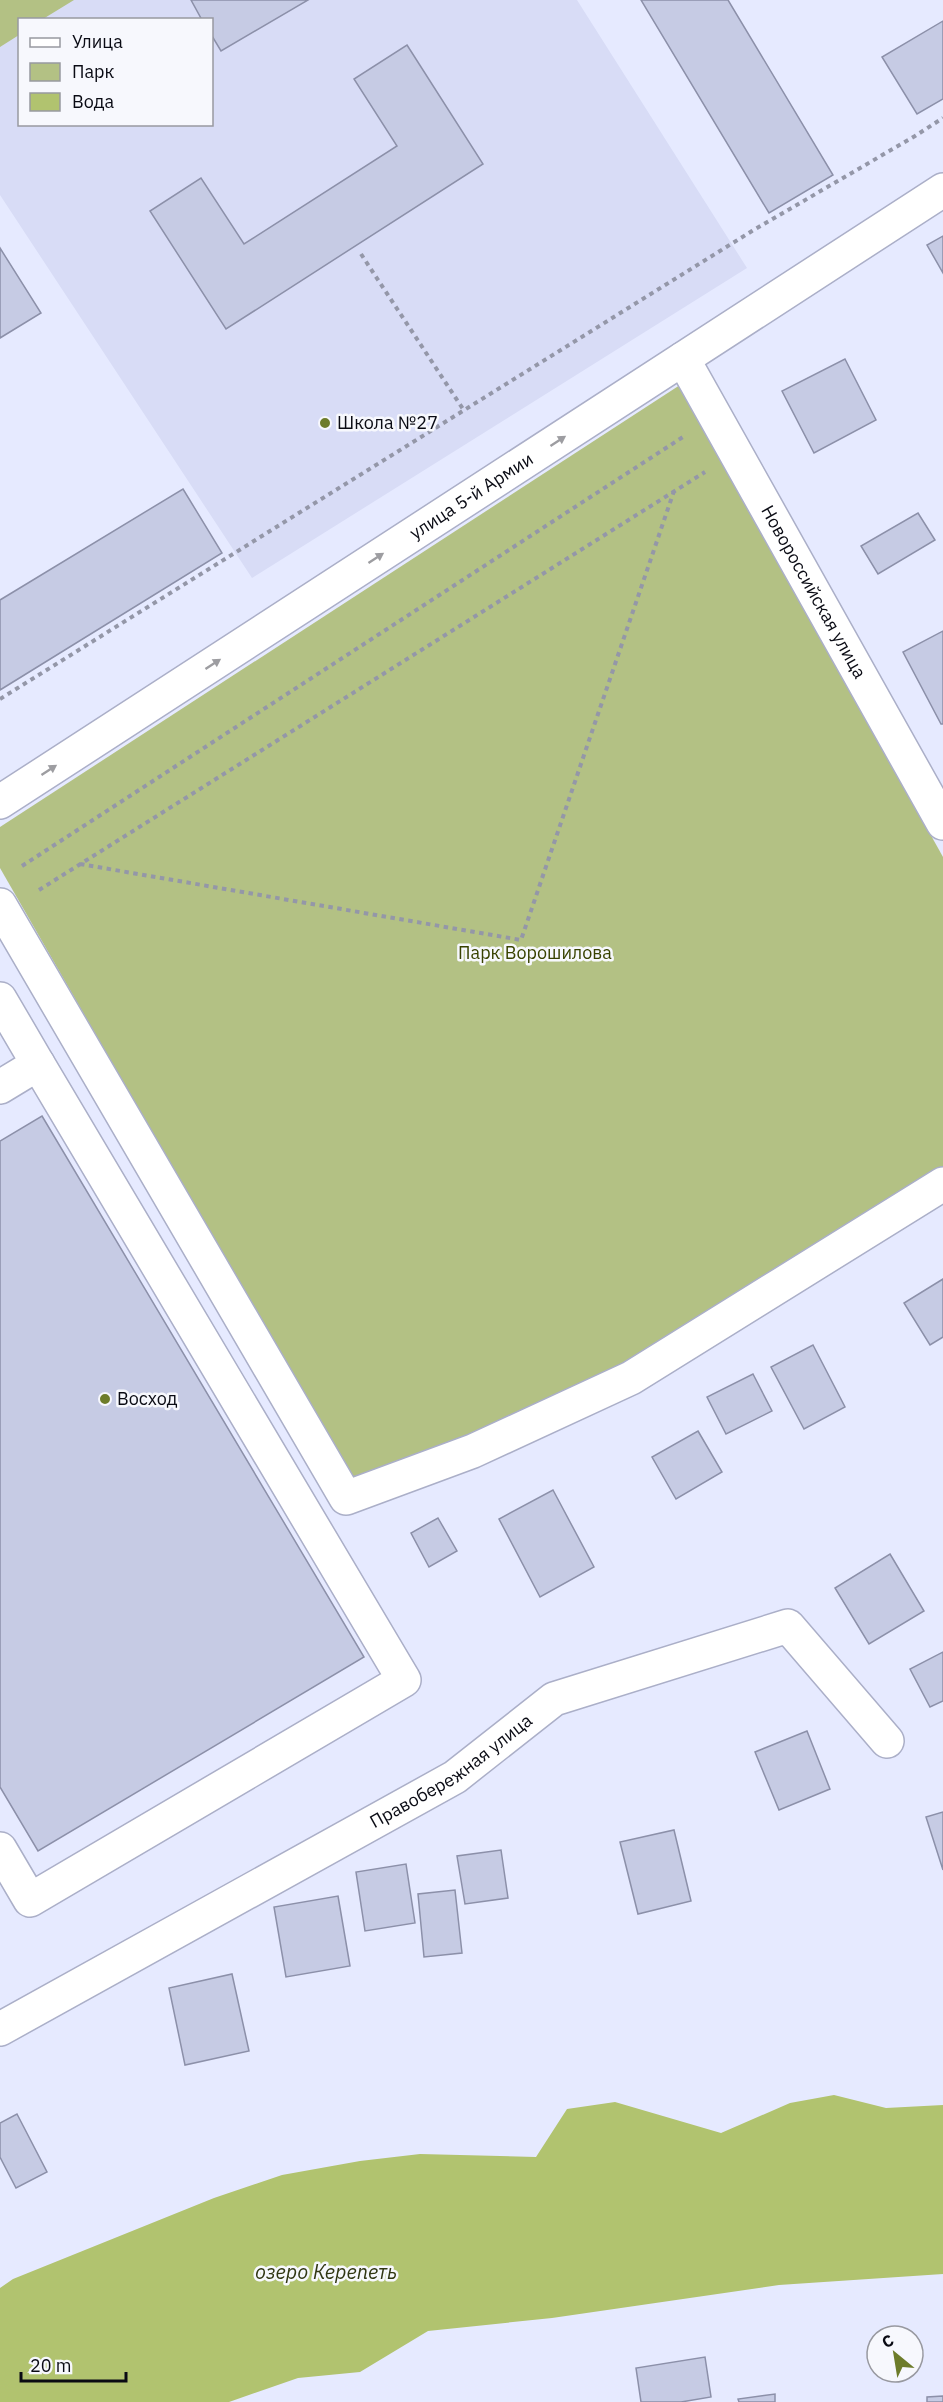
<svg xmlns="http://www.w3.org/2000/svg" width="943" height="2402" viewBox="0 0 943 2402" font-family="'IBM Plex Sans',sans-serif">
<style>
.built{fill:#d8dcf6;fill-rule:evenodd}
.green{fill:#b3c184}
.water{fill:#b1c36f}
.building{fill:#c6cbe4;stroke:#8c90a9;stroke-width:1.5}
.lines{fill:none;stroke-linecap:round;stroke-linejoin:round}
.minor-casing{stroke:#abafc8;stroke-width:36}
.major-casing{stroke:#abafc8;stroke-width:36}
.path{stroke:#9497a8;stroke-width:4;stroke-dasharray:4.5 4.5;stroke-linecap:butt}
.minor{stroke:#fff;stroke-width:33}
.major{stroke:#fff;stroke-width:33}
.oneway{fill:#9d9da1}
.poi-dot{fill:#6d7c2a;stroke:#f7f8fd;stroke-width:2}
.labels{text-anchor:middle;stroke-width:5;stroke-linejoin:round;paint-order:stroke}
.poi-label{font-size:18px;fill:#0a0b14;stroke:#f7f8fd;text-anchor:start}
.street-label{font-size:18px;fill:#0a0b14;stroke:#f7f8fd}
.park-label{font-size:18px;fill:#384200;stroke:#f7f8fd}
.water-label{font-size:20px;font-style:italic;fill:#313713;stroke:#f7f8fd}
</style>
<rect width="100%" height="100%" fill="#e6eaff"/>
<path class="built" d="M0,0H577L747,268L252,578L0,195ZM20,20H212V124H20Z"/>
<g class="green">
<polygon points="0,0 74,0 43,19 20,20 19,35 0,47"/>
<polygon points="680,385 943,857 943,1169 627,1363 462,1437 352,1481 0,868 0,827"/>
</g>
<polygon class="water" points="834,2095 886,2108 943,2105 943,2274 779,2285 552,2318 428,2331 360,2372 298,2378 229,2402 0,2402 0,2288 13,2279 214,2198 282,2175 360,2161 420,2154 536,2157 567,2109 615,2102 721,2133 790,2103"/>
<g class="building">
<polygon points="191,0 308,0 221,51 212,36 212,20 202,20"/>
<polygon points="641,0 728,0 833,175 769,213"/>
<polygon points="943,21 943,99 917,114 882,57"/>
<polygon points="407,45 483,164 226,329 150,211 201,178 244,244 397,146 354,79"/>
<polygon points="943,236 943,273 927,245"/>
<polygon points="0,248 41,313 0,338"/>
<polygon points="845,359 876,420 814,453 782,391"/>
<polygon points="183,489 222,553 0,690 0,600"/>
<polygon points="918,513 935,540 878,574 861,546"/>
<polygon points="943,631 943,724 941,724 903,652"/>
<polygon points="42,1116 364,1657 38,1851 0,1787 0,1141"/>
<polygon points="943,1279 943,1337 930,1345 904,1303"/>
<polygon points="813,1345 845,1407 804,1429 771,1367"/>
<polygon points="753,1374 772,1411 726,1434 707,1397"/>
<polygon points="698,1431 722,1472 676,1499 652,1457"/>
<polygon points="553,1490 594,1567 540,1597 499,1519"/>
<polygon points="438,1518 457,1551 429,1567 411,1533"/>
<polygon points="890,1554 924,1611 869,1644 835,1588"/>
<polygon points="943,1652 943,1701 930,1707 910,1669"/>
<polygon points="807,1731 830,1789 779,1810 755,1752"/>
<polygon points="943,1812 943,1870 926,1817"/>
<polygon points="674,1830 691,1901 638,1914 620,1842"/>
<polygon points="501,1850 508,1898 465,1904 457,1856"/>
<polygon points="406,1864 415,1923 365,1931 356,1872"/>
<polygon points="455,1890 462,1953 424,1957 418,1894"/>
<polygon points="338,1896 350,1966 286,1977 274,1907"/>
<polygon points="232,1974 249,2051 185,2065 169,1988"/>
<polygon points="17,2114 47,2172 16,2188 0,2157 0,2123"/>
<polygon points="705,2357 711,2397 681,2402 641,2402 636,2368"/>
<polygon points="775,2394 775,2402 739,2402 738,2399"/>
<polygon points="943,2396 943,2402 927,2402 927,2397"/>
</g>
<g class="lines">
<defs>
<g id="minor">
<path id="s1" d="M683,359L943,823"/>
<polyline points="0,905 346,1498 473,1451 631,1378 943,1184"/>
<polyline points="0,999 38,1064 0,1087"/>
<polyline points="0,1849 30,1900 404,1680 38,1064"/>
<path id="s2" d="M0,2029L455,1777L554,1699L788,1626L887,1741"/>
</g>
<g id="major">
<path id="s3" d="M0,802L943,190"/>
</g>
</defs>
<use href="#minor" class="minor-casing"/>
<use href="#major" class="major-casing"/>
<g class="path">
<polyline points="361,254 463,409"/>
<polyline points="0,699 752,231 915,136 943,118"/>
<polyline points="80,864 521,940 674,491"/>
<polyline points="22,866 686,435"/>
<polyline points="39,890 705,472"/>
</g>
<use href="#minor" class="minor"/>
<use href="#major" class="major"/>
</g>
<defs><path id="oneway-solid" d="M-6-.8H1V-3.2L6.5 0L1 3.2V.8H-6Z" transform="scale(1.5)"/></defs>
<g class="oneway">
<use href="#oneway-solid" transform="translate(558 441) rotate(-33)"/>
<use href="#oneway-solid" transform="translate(376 558) rotate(-33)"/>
<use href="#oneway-solid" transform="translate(213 664) rotate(-33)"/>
<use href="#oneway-solid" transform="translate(49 770) rotate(-33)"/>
</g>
<g class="poi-dot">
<circle cx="325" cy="423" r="6"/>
<circle cx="105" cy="1399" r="6"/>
</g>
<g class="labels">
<g class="poi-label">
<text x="337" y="429">Школа №27</text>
<text x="117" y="1405">Восход</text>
</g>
<g class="street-label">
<text dy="6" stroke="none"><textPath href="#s3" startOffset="562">улица 5-й Армии</textPath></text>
<text dy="6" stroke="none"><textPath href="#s1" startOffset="267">Новороссийская улица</textPath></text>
<text dy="6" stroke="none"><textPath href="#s2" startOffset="520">Правобережная улица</textPath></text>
</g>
<g class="park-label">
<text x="535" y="959">Парк Ворошилова</text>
</g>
<g class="water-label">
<text x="326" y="2279">озеро Керепеть</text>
</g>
</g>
<rect x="18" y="18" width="195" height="108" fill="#f7f8fd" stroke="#9899a0" stroke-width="1.5"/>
<rect x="30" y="38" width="30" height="9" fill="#ffffff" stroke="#9899a0" stroke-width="1.5"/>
<text x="72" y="48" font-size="18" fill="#0a0b14">Улица</text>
<rect x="30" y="63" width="30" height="18" fill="#b3c184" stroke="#9899a0" stroke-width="1.5"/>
<text x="72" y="78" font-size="18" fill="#0a0b14">Парк</text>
<rect x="30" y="93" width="30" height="18" fill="#b1c36f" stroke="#9899a0" stroke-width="1.5"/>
<text x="72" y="108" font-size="18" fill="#0a0b14">Вода</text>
<g transform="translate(895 2354) rotate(330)"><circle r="28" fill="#f7f8fd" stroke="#9899a0" stroke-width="1.5"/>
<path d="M0-4.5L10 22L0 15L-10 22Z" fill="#6d7c2a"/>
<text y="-9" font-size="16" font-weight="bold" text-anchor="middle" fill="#0a0b14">С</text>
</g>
<path d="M21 2372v9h105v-9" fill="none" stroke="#0a0b14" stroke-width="3"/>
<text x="30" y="2372" font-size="18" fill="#0a0b14" stroke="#f7f8fd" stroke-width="4.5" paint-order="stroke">20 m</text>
</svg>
